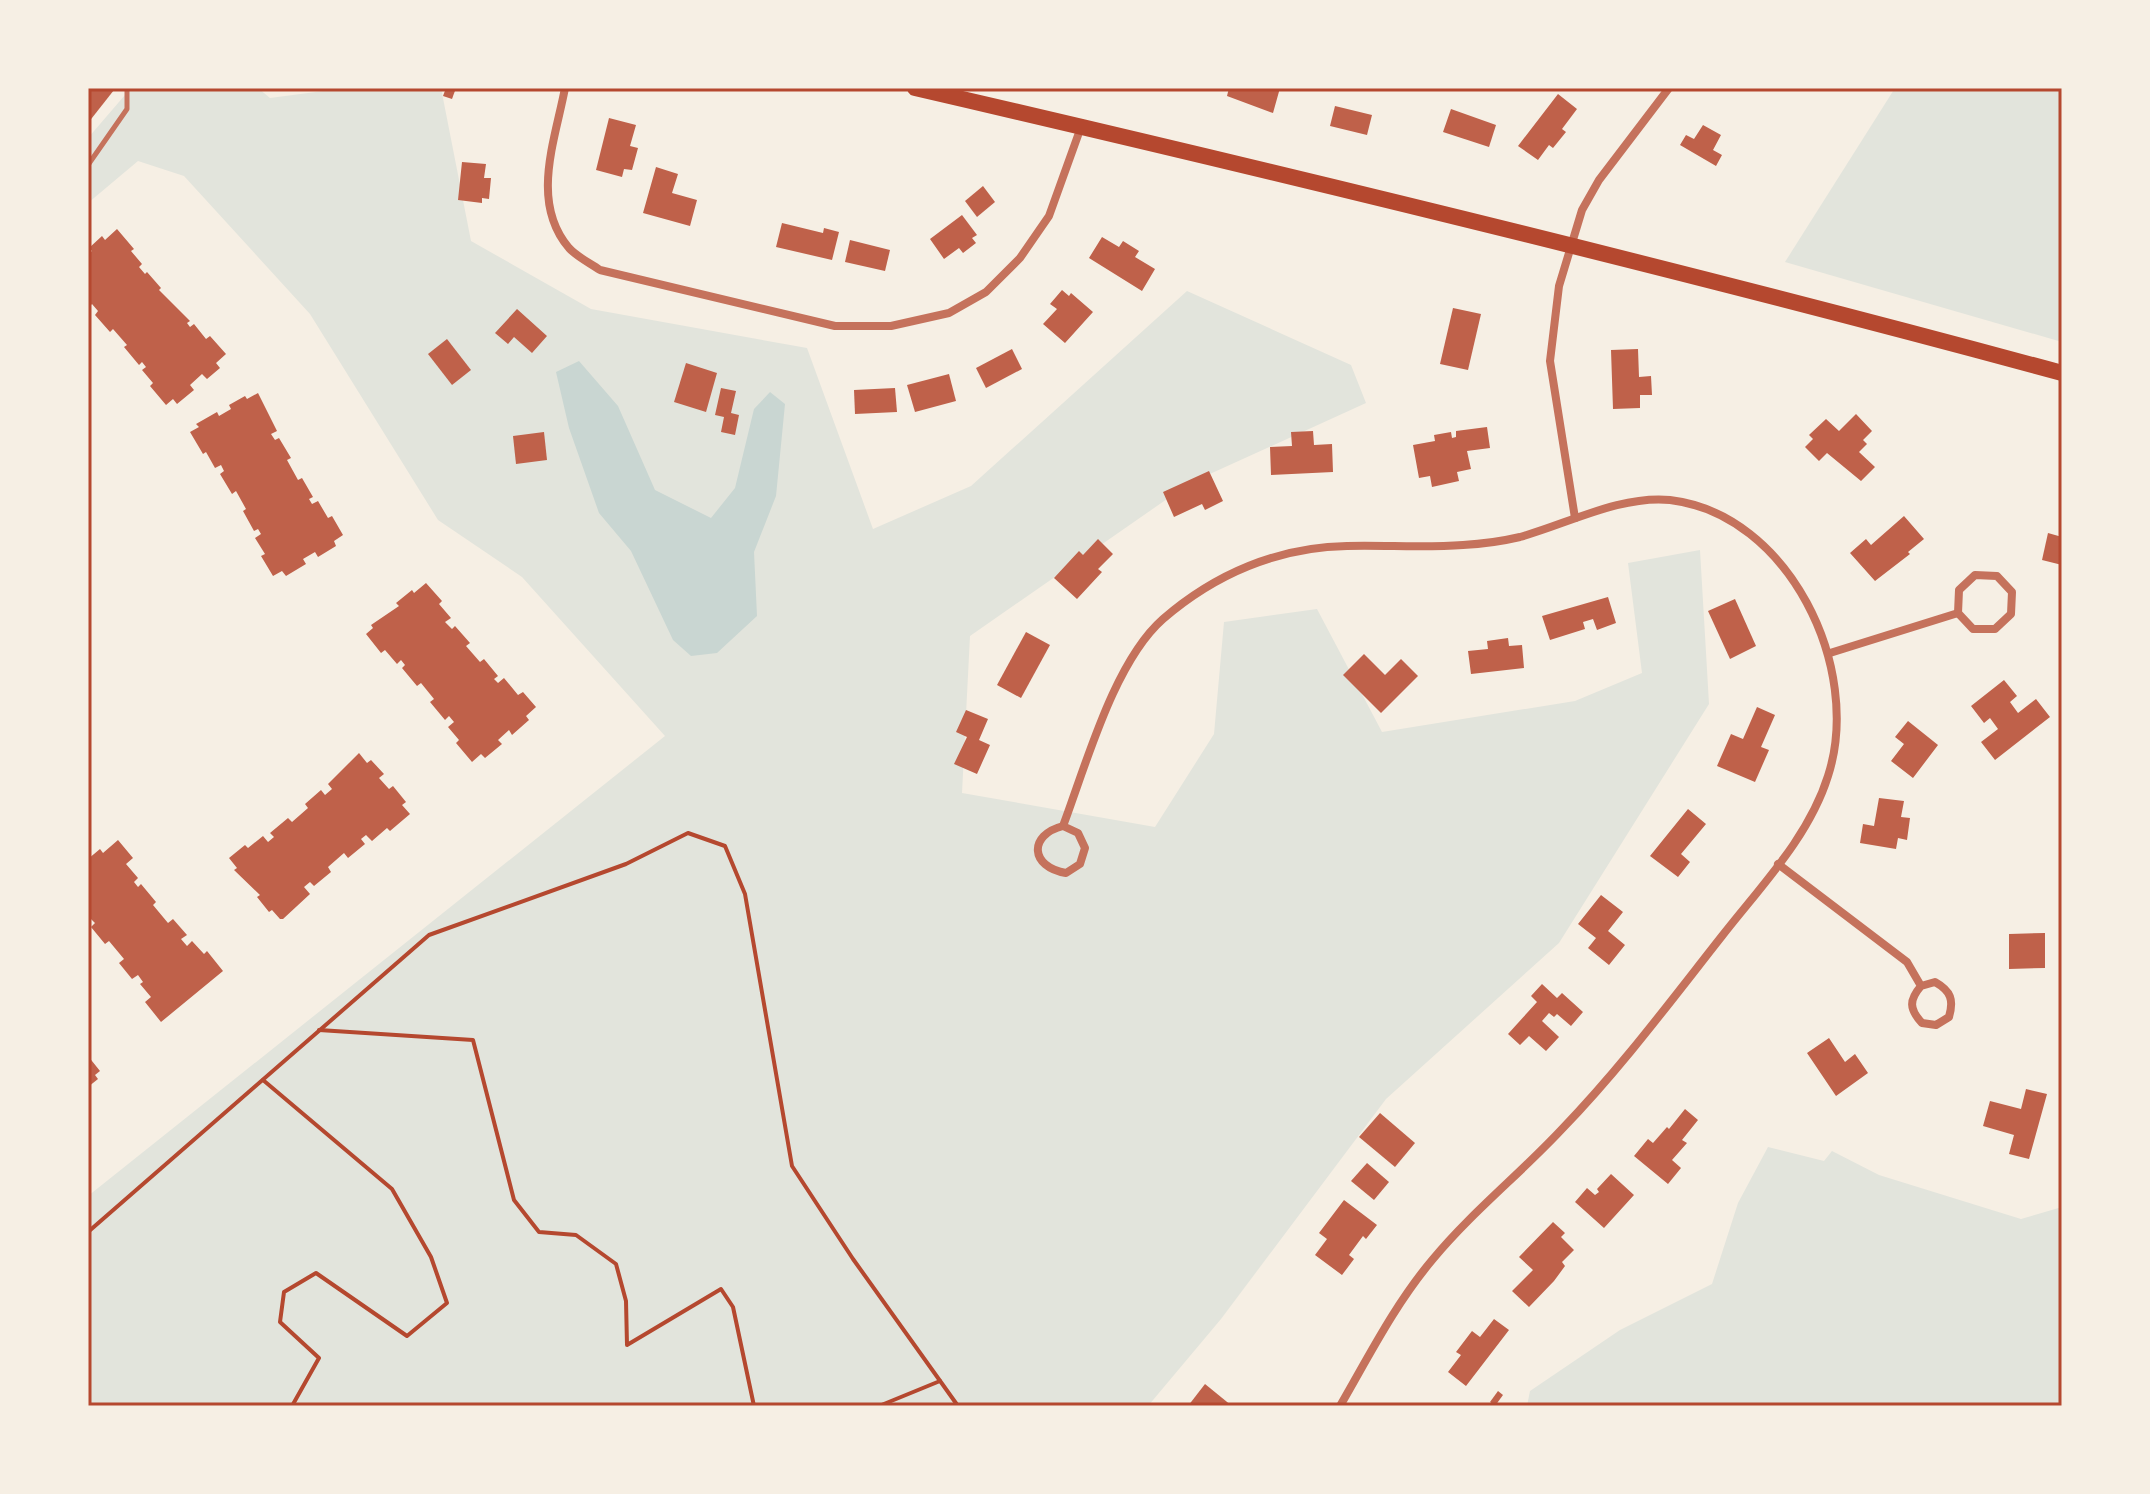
<svg xmlns="http://www.w3.org/2000/svg" width="2150" height="1494" viewBox="0 0 2150 1494" font-family="'Alegreya Sans',sans-serif">
<style>
.green{fill:#e2e4dc}
.water{fill:#c9d6d2}
.building{fill:#bf614a}
.lines{fill:none;stroke-linecap:round;stroke-linejoin:round}
.path{stroke:#b5482f;stroke-width:4}
.service{stroke:#c5725c;stroke-width:5}
.minor{stroke:#c5725c;stroke-width:8}
.trunk{stroke:#b5482f;stroke-width:16}
.neatline{fill:none;stroke:#b5482f;stroke-width:3}
</style>
<rect width="100%" height="100%" fill="#f6efe4"/>
<g class="green">
<polygon points="131,88 258,88 270,98 346,88 441,88 471,241 591,309 807,348 873,529 971,486 1187,291 1351,365 1366,403 1190,483 970,636 962,793 1155,827 1214,734 1224,622 1317,609 1382,732 1575,701 1642,673 1628,563 1700,550 1709,704 1559,943 1386,1099 1221,1319 1148,1406 88,1406 88,1196 665,736 522,577 438,520 310,314 184,176 138,161 88,203 88,138"/>
<polygon points="1895,88 2062,88 2062,342 1785,262"/>
<polygon points="1768,1147 1824,1161 1832,1151 1879,1175 2021,1219 2062,1207 2062,1406 1527,1406 1530,1391 1620,1330 1712,1284 1738,1203"/>
</g>
<polygon class="water" points="579,361 618,406 655,490 711,518 735,488 754,409 770,392 785,404 776,496 754,552 757,616 717,653 691,656 673,640 631,551 599,513 569,428 556,372"/>
<g class="building">
<polygon points="88,88 114,90 88,123"/>
<polygon points="446,88 456,88 452,99 443,96"/>
<polygon points="1229,88 1253,89 1280,88 1273,113 1227,96"/>
<polygon points="1558,94 1577,109 1562,129 1566,132 1553,148 1549,145 1538,160 1518,146"/>
<polygon points="1335,106 1372,115 1367,135 1330,126"/>
<polygon points="1451,109 1496,125 1489,147 1443,132"/>
<polygon points="609,118 636,125 630,146 638,148 632,170 624,169 622,177 596,170"/>
<polygon points="1703,125 1721,135 1713,150 1722,155 1716,166 1680,145 1686,135 1694,139"/>
<polygon points="462,162 486,164 484,178 491,178 489,199 482,198 482,203 458,200"/>
<polygon points="656,167 678,174 672,193 697,200 690,226 643,213"/>
<polygon points="983,186 995,202 977,217 965,201"/>
<polygon points="962,215 977,235 972,238 976,243 963,253 959,248 944,259 930,239"/>
<polygon points="782,223 823,233 824,228 839,232 832,260 776,247"/>
<polygon points="117,229 134,249 131,251 142,264 139,267 145,274 147,272 161,288 159,290 190,321 187,323 190,327 194,324 206,339 210,336 226,354 216,363 220,368 207,379 202,374 190,385 194,390 177,404 173,399 166,405 150,386 153,383 142,370 146,367 142,362 139,365 124,347 127,345 113,329 110,332 95,315 98,311 92,304 88,308 88,254 92,251 89,248 102,236 105,240"/>
<polygon points="1102,237 1119,247 1123,241 1139,251 1135,257 1155,269 1142,291 1089,258"/>
<polygon points="850,240 890,250 885,271 845,262"/>
<polygon points="1062,290 1069,296 1071,293 1093,312 1065,343 1043,324 1057,309 1050,304"/>
<polygon points="1453,308 1481,314 1468,370 1440,364"/>
<polygon points="517,309 547,336 532,353 514,337 508,344 495,333"/>
<polygon points="447,339 471,370 452,385 428,354"/>
<polygon points="1012,349 1022,369 986,388 976,368"/>
<polygon points="1638,349 1639,377 1651,376 1652,395 1640,395 1640,408 1613,409 1611,350"/>
<polygon points="686,363 717,373 706,412 674,402"/>
<polygon points="949,374 956,401 915,412 907,385"/>
<polygon points="721,388 736,391 731,413 739,415 735,435 721,432 724,417 715,415"/>
<polygon points="895,388 897,412 855,414 854,390"/>
<polygon points="258,393 277,431 271,434 275,440 279,438 291,458 287,460 298,480 302,478 313,497 309,499 312,504 318,501 328,518 332,516 343,535 334,541 336,546 318,557 315,552 303,559 306,564 286,576 282,571 273,576 261,556 265,554 255,538 261,534 258,529 254,531 243,511 246,509 236,491 232,494 220,474 224,471 221,465 215,468 206,452 203,454 190,432 199,427 196,424 217,412 219,416 231,409 229,405 245,396 247,399"/>
<polygon points="1856,414 1872,431 1863,440 1867,444 1859,452 1875,467 1861,481 1827,453 1819,461 1805,447 1813,439 1809,435 1826,419 1839,431"/>
<polygon points="1487,427 1490,448 1467,451 1471,469 1457,472 1459,481 1432,487 1430,476 1419,478 1413,445 1435,441 1434,435 1451,432 1452,438 1456,437 1456,431"/>
<polygon points="1313,431 1314,445 1332,444 1333,472 1271,475 1270,447 1292,446 1291,432"/>
<polygon points="544,432 547,460 516,464 513,436"/>
<polygon points="1209,471 1223,501 1205,510 1202,504 1174,517 1163,492"/>
<polygon points="1904,516 1924,539 1908,552 1910,554 1875,581 1850,553 1866,539 1871,545"/>
<polygon points="2048,533 2062,537 2062,565 2042,560"/>
<polygon points="1098,539 1113,554 1098,569 1102,572 1077,599 1054,578 1079,551 1083,555"/>
<polygon points="426,583 442,601 439,604 451,618 445,622 452,629 455,626 470,643 466,646 480,662 484,659 498,676 494,679 498,683 504,678 518,695 523,692 536,707 526,716 529,720 512,735 509,730 498,740 502,744 485,758 481,754 472,762 456,743 459,740 448,727 454,722 449,716 445,720 430,702 434,699 421,683 417,686 402,668 405,665 401,660 397,664 385,650 381,653 366,634 373,628 371,625 399,606 396,603 412,590 414,593"/>
<polygon points="1608,597 1616,623 1597,630 1593,619 1583,622 1585,629 1550,640 1542,616"/>
<polygon points="1735,599 1756,646 1730,659 1708,611"/>
<polygon points="1026,632 1050,645 1021,698 997,685"/>
<polygon points="1508,638 1509,646 1522,645 1524,668 1471,674 1468,651 1488,649 1487,641"/>
<polygon points="1364,654 1385,675 1401,659 1418,676 1381,713 1343,675"/>
<polygon points="2004,680 2017,696 2010,702 2018,713 2036,699 2050,717 1995,760 1981,742 1998,729 1990,718 1984,723 1971,706"/>
<polygon points="1757,707 1775,715 1761,747 1769,750 1755,782 1717,766 1731,734 1743,739"/>
<polygon points="966,710 988,719 979,740 990,745 977,774 954,764 967,737 956,732"/>
<polygon points="1908,721 1938,745 1913,778 1891,761 1904,744 1895,737"/>
<polygon points="359,753 367,763 371,760 384,774 379,778 389,789 393,786 406,802 402,805 410,814 390,831 387,828 372,841 366,835 361,839 365,844 348,858 344,853 328,867 331,872 314,886 310,882 304,887 310,894 283,919 280,919 272,910 269,912 257,897 260,895 234,870 237,868 229,858 245,845 248,848 263,836 268,842 274,837 270,833 288,818 292,822 308,808 305,804 321,790 325,795 332,789 328,784"/>
<polygon points="1879,798 1904,801 1901,817 1910,818 1907,840 1898,838 1896,849 1860,843 1863,824 1874,826"/>
<polygon points="1688,809 1706,824 1681,854 1690,862 1678,877 1650,856"/>
<polygon points="118,840 133,858 126,864 138,878 134,882 138,887 141,884 156,902 153,905 168,923 173,919 187,935 181,939 187,946 192,941 204,954 207,951 223,971 161,1022 145,1002 151,997 140,984 143,982 138,975 132,979 119,963 124,959 109,941 105,944 91,927 95,923 90,918 88,920 88,859 100,849 103,853"/>
<polygon points="1601,895 1623,912 1608,931 1625,945 1609,965 1588,948 1596,938 1578,924"/>
<polygon points="2045,933 2045,968 2009,969 2009,934"/>
<polygon points="1542,984 1557,998 1562,993 1583,1012 1571,1026 1557,1014 1554,1017 1549,1013 1542,1021 1559,1037 1546,1051 1529,1036 1520,1045 1508,1034 1537,1002 1531,996"/>
<polygon points="1829,1038 1845,1062 1855,1054 1868,1073 1836,1096 1807,1053"/>
<polygon points="88,1056 100,1071 95,1075 98,1079 88,1087"/>
<polygon points="2026,1089 2047,1094 2029,1159 2009,1154 2014,1135 1983,1126 1990,1101 2021,1109"/>
<polygon points="1685,1109 1698,1120 1682,1140 1687,1143 1672,1160 1681,1168 1668,1184 1634,1156 1648,1139 1653,1143 1667,1127 1669,1129"/>
<polygon points="1380,1113 1415,1143 1395,1167 1359,1137"/>
<polygon points="1367,1163 1389,1182 1374,1200 1351,1181"/>
<polygon points="1611,1174 1634,1195 1604,1228 1575,1202 1587,1188 1595,1195 1599,1192 1597,1189"/>
<polygon points="1344,1200 1377,1225 1366,1239 1363,1236 1349,1255 1354,1259 1342,1275 1315,1255 1327,1239 1319,1233"/>
<polygon points="1553,1222 1565,1233 1561,1237 1574,1250 1562,1262 1565,1266 1554,1281 1529,1307 1512,1291 1533,1270 1519,1257"/>
<polygon points="1494,1319 1509,1330 1466,1386 1448,1372 1461,1355 1456,1352 1472,1331 1480,1337"/>
<polygon points="1205,1384 1232,1406 1188,1406"/>
<polygon points="1498,1391 1503,1395 1495,1406 1490,1402"/>
</g>
<g class="lines">
<g class="path">
<polyline points="319,1030 473,1040 514,1200 539,1232 576,1235 616,1264 626,1301 627,1345 721,1289 733,1307 754,1406"/>
<polyline points="263,1080 392,1189 431,1257 447,1303 407,1336 316,1273 284,1292 280,1322 319,1358 292,1406"/>
<polyline points="88,1232 429,935 626,864 688,833 725,846 745,894 792,1166 853,1259 958,1406"/>
<polyline points="879,1406 940,1381"/>
</g>
<polyline class="service" points="88,165 127,109 127,88"/>
<g class="minor">
<path d="M565,88C555,141 530,202 569,248C577,257 590,263 600,270L835,326H891L949,313L986,292L1020,258L1049,216L1081,127"/>
<polyline points="1575,518 1550,361 1559,286 1582,210 1599,180 1669,88"/>
<polyline points="1830,653 1958,613 1973,629 1995,629 2011,614 2012,592 1997,576 1975,575 1959,590 1958,613"/>
<path d="M1063,826L1078,833L1085,848L1080,864L1066,873C1030,867 1028,835 1063,826C1086,765 1114,662 1163,619C1215,574 1278,547 1347,546C1386,545 1425,548 1463,545C1482,544 1503,541 1520,537C1567,524 1621,495 1670,500C1789,514 1863,668 1828,776C1809,837 1761,886 1722,936C1670,1002 1620,1069 1562,1129C1520,1174 1472,1212 1433,1259C1395,1304 1369,1356 1340,1406"/>
<path d="M1778,864L1907,962L1921,986C1909,1000 1909,1009 1922,1023L1936,1025L1949,1017C1954,1000 1951,991 1935,982L1921,986"/>
</g>
<path class="trunk" d="M915,88C1299,177 1682,270 2062,373"/>
</g>
<rect width="2150" height="1494" fill="none" stroke="#f6efe4" stroke-width="180"/>
<rect x="90" y="90" width="1970" height="1314" class="neatline"/>
</svg>
